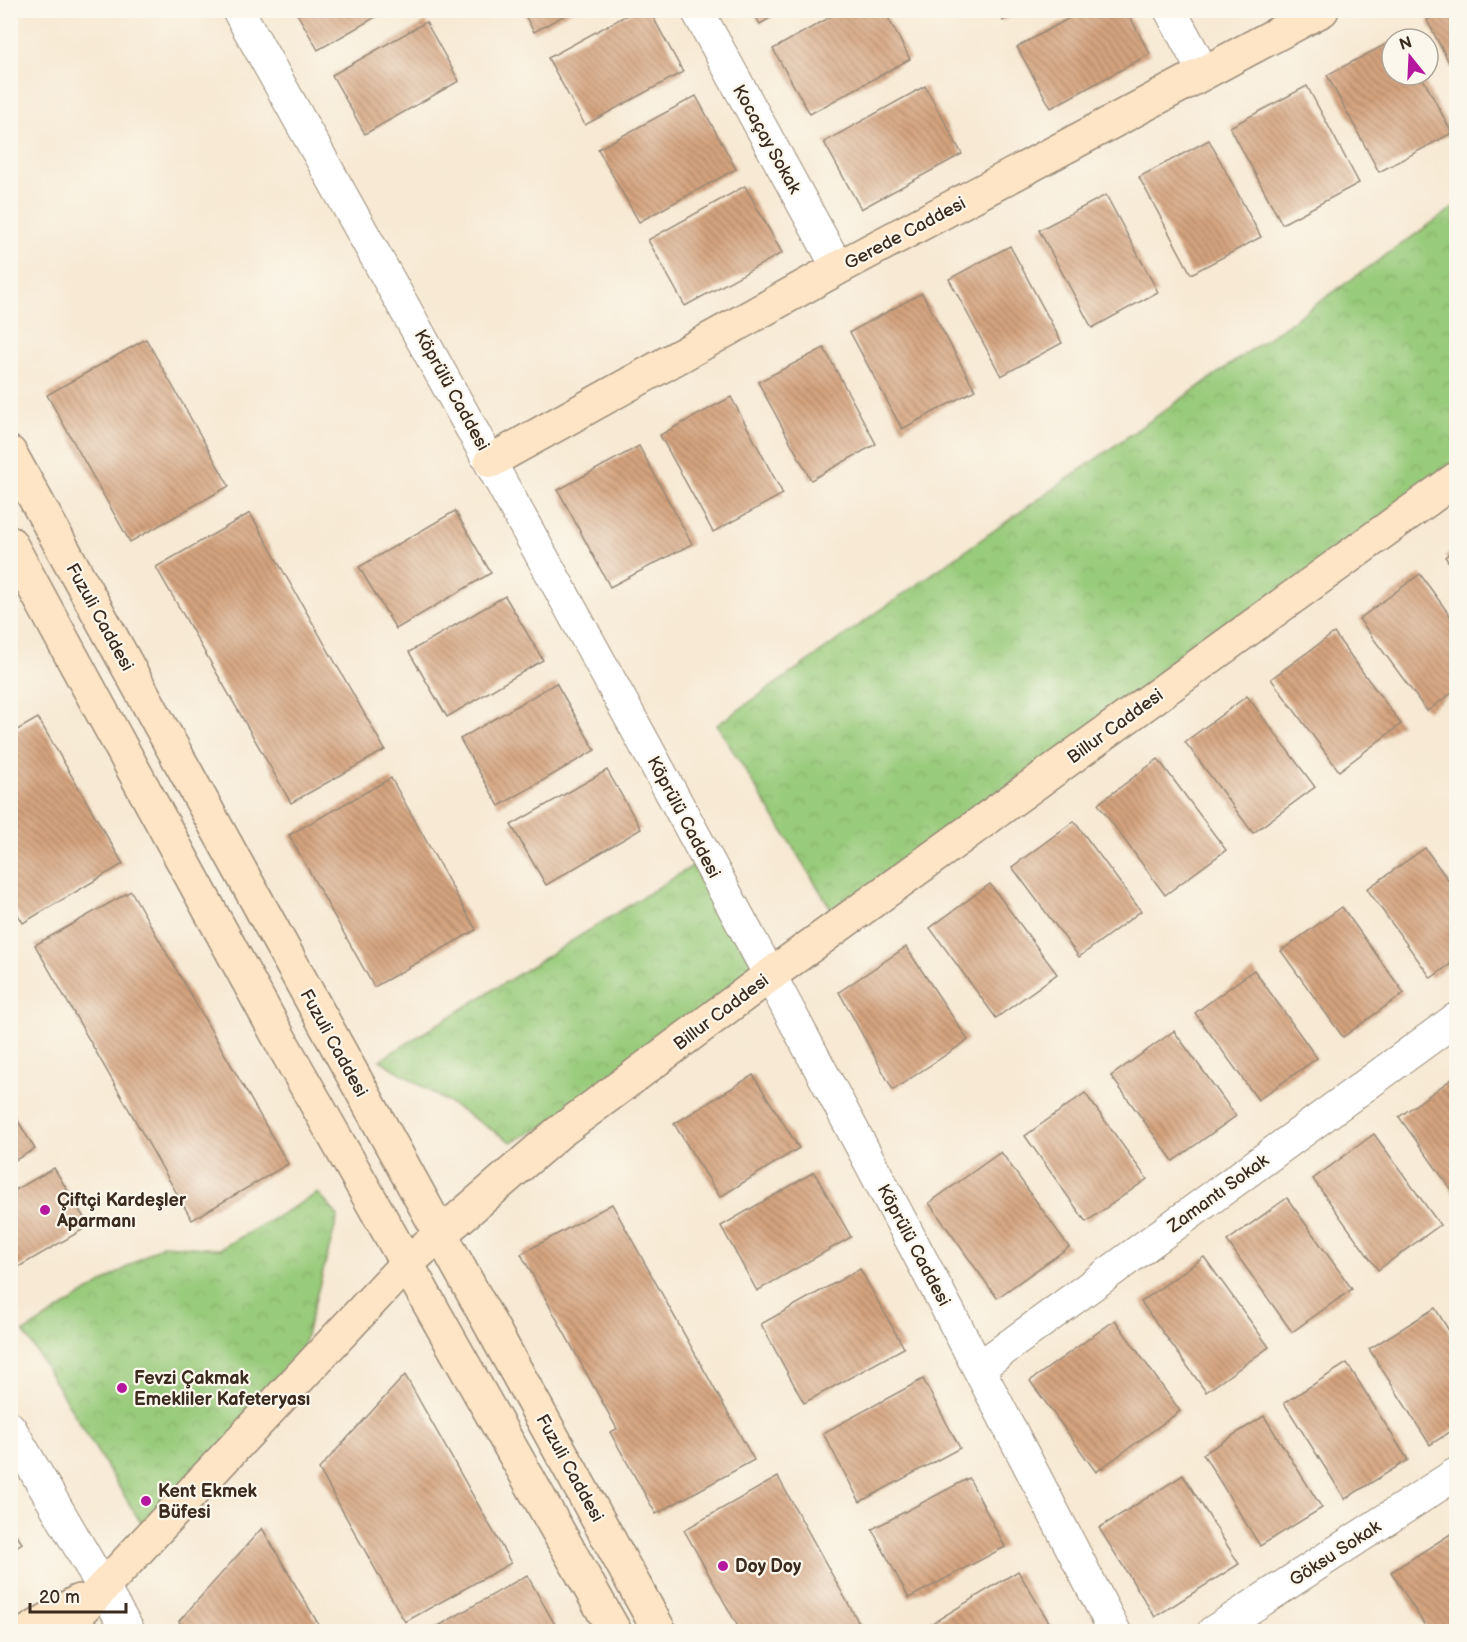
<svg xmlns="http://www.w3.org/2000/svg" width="1467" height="1642" viewBox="0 0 1467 1642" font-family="'Balsamiq Sans',sans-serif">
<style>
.park{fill:url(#park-crowns);stroke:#6a7a4c;stroke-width:1.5}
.building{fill:url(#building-back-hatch)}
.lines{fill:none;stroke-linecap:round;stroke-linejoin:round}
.street-casing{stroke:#998a78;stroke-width:34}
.secondary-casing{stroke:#998a78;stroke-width:36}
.street{stroke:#fff;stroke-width:32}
.secondary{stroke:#fde5c5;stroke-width:33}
.poi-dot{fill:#b5179e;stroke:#fbf7ec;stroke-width:2}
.labels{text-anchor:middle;stroke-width:4.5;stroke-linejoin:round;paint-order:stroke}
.street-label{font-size:18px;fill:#3b2a1e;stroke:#fbf7ec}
.poi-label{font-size:18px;font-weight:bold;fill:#3b2a1e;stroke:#fbf7ec;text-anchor:start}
</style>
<defs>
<pattern id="park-crowns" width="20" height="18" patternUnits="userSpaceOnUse" patternTransform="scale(1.5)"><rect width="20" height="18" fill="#99cb7b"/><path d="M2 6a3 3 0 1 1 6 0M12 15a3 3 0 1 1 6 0" fill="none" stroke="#85ae6a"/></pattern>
<pattern id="building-back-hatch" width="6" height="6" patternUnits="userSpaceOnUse" patternTransform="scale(1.5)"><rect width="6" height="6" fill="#d4a37e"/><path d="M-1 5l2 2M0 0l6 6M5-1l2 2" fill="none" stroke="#ad8567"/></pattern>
</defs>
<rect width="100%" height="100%" fill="#fbf7ec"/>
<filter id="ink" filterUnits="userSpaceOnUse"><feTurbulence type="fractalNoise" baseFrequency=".0167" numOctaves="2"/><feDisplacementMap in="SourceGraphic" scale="12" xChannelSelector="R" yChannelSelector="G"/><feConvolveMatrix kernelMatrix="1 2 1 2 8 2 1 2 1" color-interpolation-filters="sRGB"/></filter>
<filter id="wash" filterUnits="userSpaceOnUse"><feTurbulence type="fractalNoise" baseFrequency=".008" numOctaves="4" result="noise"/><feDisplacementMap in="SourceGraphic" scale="24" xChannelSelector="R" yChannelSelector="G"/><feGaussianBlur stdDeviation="1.35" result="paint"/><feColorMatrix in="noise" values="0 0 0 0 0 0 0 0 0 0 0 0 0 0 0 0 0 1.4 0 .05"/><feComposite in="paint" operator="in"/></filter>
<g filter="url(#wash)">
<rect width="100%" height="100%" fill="#f7e9d3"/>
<g class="park">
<polygon points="1456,206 1456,481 841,925 717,725"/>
<polygon points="694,865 761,979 571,1114 511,1142 380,1060"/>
<polygon points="318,1193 338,1216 293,1383 141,1523 24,1332 162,1245 220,1249"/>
</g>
<g id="blocks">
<g class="building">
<polygon points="295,10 388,10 318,50"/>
<polygon points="522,10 574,10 534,32"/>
<polygon points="636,10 649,10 683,72 585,125 548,58"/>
<polygon points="752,10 784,10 760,24"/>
<polygon points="843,10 884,10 910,59 810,114 773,49"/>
<polygon points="998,10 1021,10 1003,21"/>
<polygon points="1084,10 1126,10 1150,54 1051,108 1017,47"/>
<polygon points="1444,10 1456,10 1456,76 1427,20"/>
<polygon points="426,22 459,81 365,134 332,75"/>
<polygon points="1392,41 1392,75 1421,75 1452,133 1379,172 1327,75"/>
<polygon points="925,86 962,154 861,209 824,142"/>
<polygon points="1307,86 1359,183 1282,224 1230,127"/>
<polygon points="696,96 736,169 639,222 598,149"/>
<polygon points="1209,140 1261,237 1191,274 1139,177"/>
<polygon points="745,186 782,253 685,306 648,240"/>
<polygon points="1106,195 1158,292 1092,328 1039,230"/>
<polygon points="1010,246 1062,343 1001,376 949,279"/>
<polygon points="922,293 975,390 902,429 850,332"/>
<polygon points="146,339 229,486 130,542 47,395"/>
<polygon points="824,348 876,444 811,480 758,382"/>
<polygon points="731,397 783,494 713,532 660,435"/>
<polygon points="639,446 692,544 610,587 558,490"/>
<polygon points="455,511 491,573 396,629 359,567"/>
<polygon points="250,513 385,750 291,803 156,567"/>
<polygon points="1456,548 1456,572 1445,557"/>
<polygon points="1420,574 1456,624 1456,690 1427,711 1359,619"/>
<polygon points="505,596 543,660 447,717 409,652"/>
<polygon points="1334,633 1401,724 1339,771 1271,679"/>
<polygon points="556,683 595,750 499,806 460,739"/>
<polygon points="1247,696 1315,787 1253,833 1185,742"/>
<polygon points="38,718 123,864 23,923 10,901 10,734"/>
<polygon points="1158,759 1226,850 1165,895 1098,804"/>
<polygon points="607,770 641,829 546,885 511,825"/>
<polygon points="391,778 476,930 374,987 289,835"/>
<polygon points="1074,821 1141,911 1079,957 1012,867"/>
<polygon points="1425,848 1456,891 1456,960 1431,978 1367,889"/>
<polygon points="990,884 1057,974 996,1018 930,928"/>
<polygon points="131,891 288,1164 192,1220 35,945"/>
<polygon points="1342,907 1404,993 1343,1037 1281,951"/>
<polygon points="906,947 968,1040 893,1090 839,992"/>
<polygon points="1254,970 1317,1058 1258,1100 1195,1013"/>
<polygon points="1174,1031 1236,1116 1173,1161 1111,1076"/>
<polygon points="753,1075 799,1148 720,1197 674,1124"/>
<polygon points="1456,1076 1456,1196 1399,1117"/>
<polygon points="1085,1093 1147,1179 1086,1222 1025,1136"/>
<polygon points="10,1108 35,1149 10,1163"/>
<polygon points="1374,1134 1440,1225 1378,1270 1313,1179"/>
<polygon points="1001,1152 1069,1247 997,1298 929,1203"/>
<polygon points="54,1168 89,1226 10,1272 10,1193"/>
<polygon points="814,1172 851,1237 757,1291 721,1226"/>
<polygon points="1287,1198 1352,1289 1292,1332 1227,1241"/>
<polygon points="612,1204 754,1460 656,1514 610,1432 617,1429 521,1254"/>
<polygon points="1204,1257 1269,1347 1206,1392 1141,1302"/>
<polygon points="860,1269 904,1348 804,1403 761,1324"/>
<polygon points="1435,1308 1456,1342 1456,1428 1430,1445 1369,1349"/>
<polygon points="1115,1320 1180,1411 1096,1472 1030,1381"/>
<polygon points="1347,1363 1408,1460 1345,1499 1284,1403"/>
<polygon points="405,1375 511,1563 405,1622 319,1469"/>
<polygon points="923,1379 960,1448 860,1502 823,1433"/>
<polygon points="1264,1416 1322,1508 1260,1546 1203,1454"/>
<polygon points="1183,1475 1239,1564 1155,1617 1099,1528"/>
<polygon points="778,1477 830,1571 864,1632 741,1632 736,1623 684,1530"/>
<polygon points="969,1478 1005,1547 909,1598 872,1529"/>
<polygon points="10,1526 22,1543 10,1551"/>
<polygon points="262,1528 323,1632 185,1632 179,1621"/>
<polygon points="1452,1533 1456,1540 1456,1632 1429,1632 1391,1572"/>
<polygon points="1018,1571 1055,1632 922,1632 921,1630"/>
<polygon points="527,1575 559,1632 428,1632"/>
</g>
</g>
</g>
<g filter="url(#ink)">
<use href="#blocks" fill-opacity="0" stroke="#998a78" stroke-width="1.5"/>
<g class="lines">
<defs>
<g id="street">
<path d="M238,10C539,546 835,1085 1115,1632"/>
<polyline points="697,10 838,268"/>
<polyline points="1170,10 1204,73"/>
<polyline points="980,1367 1456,1019"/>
<polyline points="10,1428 129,1632"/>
<polyline points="1213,1632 1456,1474"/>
</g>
<g id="secondary">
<polyline points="10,453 660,1632"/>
<polyline points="491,461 838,268 1322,10"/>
<polyline points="10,543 283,1045 615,1632"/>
<polyline points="28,1632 79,1601"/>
<polyline points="61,1632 407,1263 558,1133 769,976 1456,479"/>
</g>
</defs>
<use href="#street" class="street-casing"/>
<use href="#secondary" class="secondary-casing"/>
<use href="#street" class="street"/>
<use href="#secondary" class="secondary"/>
</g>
</g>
<g class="poi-dot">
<circle cx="45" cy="1210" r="6"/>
<circle cx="122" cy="1388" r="6"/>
<circle cx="146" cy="1501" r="6"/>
<circle cx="723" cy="1566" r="6"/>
</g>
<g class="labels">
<g class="street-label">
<text transform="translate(767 139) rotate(61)" y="6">Kocaçay Sokak</text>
<text transform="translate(905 233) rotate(-28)" y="6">Gerede Caddesi</text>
<text transform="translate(452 390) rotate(61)" y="6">Köprülü Caddesi</text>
<text transform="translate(100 617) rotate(61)" y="6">Fuzuli Caddesi</text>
<text transform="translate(1115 726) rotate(-36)" y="6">Billur Caddesi</text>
<text transform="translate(684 817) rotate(62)" y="6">Köprülü Caddesi</text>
<text transform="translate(721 1012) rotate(-37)" y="6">Billur Caddesi</text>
<text transform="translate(334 1043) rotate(61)" y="6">Fuzuli Caddesi</text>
<text transform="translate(1218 1193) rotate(-36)" y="6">Zamantı Sokak</text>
<text transform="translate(914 1245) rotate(62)" y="6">Köprülü Caddesi</text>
<text transform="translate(570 1468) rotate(61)" y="6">Fuzuli Caddesi</text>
<text transform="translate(1335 1553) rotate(-33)" y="6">Göksu Sokak</text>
</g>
<g class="poi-label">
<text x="57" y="1206">Çiftçi Kardeşler<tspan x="57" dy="21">Aparmanı</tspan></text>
<text x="134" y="1384">Fevzi Çakmak<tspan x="134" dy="21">Emekliler Kafeteryası</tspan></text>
<text x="158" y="1497">Kent Ekmek<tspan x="158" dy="21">Büfesi</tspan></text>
<text x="735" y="1572">Doy Doy</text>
</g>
</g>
<rect width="1467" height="1642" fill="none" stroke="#fbf7ec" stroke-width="36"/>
<g transform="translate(1410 57) rotate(342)"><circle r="28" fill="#fbf7ec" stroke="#aea59a" stroke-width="1.5"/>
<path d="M0-4.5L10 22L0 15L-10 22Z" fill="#b5179e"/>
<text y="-9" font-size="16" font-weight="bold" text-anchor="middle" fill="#3b2a1e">N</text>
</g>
<path d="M30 1603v9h96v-9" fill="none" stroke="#3b2a1e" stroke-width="3"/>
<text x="39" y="1603" font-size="18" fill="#3b2a1e" stroke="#fbf7ec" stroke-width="4.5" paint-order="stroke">20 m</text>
</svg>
